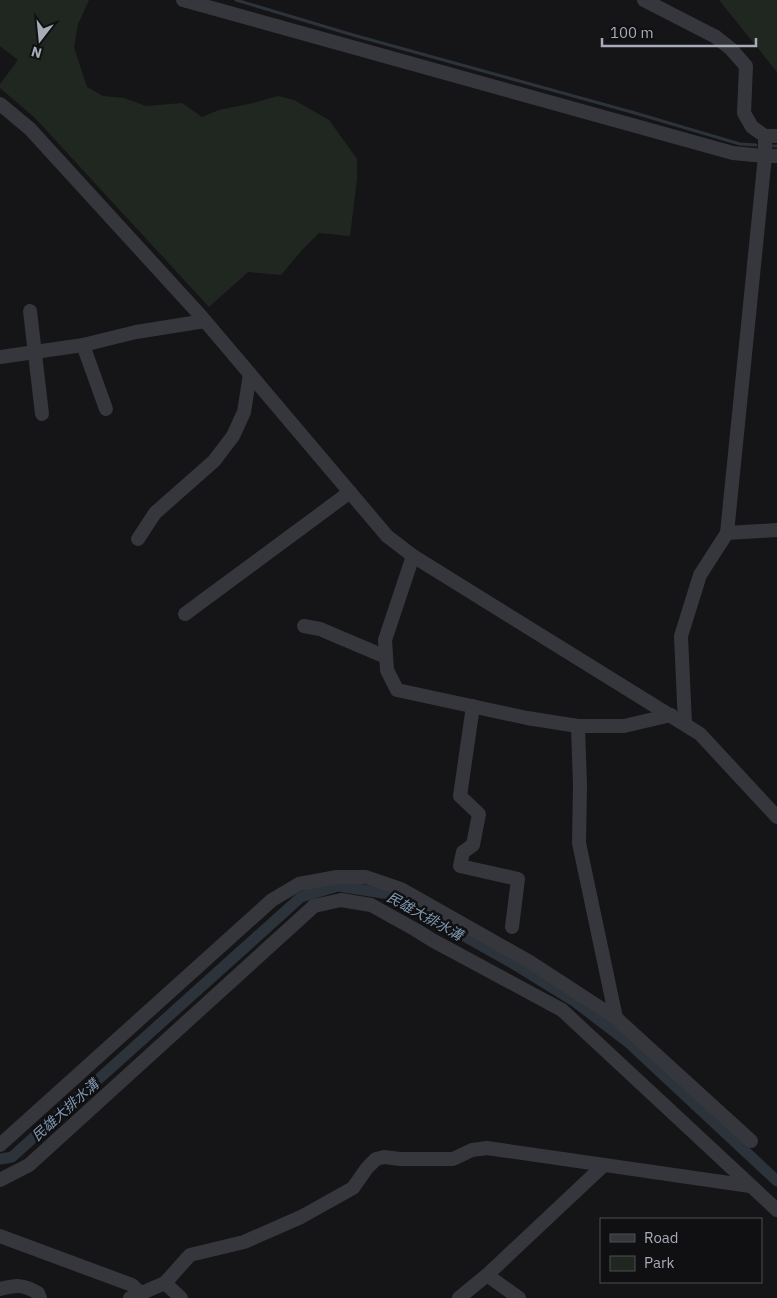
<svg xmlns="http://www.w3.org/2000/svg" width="777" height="1298" viewBox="0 0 777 1298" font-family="'IBM Plex Sans','Noto Sans TC',sans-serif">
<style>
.green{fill:#202721}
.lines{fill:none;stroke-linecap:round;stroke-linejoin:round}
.stream{stroke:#2c333b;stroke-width:3}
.canal{stroke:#2c333b;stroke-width:11}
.minor{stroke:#36373c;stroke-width:14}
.labels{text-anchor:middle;stroke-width:5;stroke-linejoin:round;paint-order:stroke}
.water-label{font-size:14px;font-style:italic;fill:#7f98b1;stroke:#101012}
</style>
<rect width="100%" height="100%" fill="#151517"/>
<g class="green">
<polygon points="0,0 89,0 78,24 74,47 87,87 103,96 124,98 146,106 182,103 202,117 219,110 253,103 278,96 294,100 329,120 357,159 357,179 350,236 319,233 302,250 281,275 248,272 209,307 35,118 0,88 0,84 18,60 0,46"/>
<polygon points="719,0 777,0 777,72"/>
</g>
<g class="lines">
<g class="stream">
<polyline points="236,0 353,35 635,113 740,144 756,145"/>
<polyline points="773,146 777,146"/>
</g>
<polyline class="canal" points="0,1159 12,1157 301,897 338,886 389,894 514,964 574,1001 629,1043 777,1181"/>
<g class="minor">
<polyline points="183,0 733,153 765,156 765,136"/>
<polyline points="644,0 716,37 731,49 746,66 744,113 752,127 765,136 777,136"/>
<polyline points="0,104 30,129 200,315 387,536 413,556 700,734 777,817"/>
<polyline points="30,311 42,414"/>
<polyline points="83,345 106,409"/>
<polyline points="0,357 83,345 136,332 205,321"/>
<polyline points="727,533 777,530"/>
<polyline points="138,539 155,513 214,461 233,436 244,412 250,374"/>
<polyline points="413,556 385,640 387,670 397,690 527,718 578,726 624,726 671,715"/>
<polyline points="185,614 350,492"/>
<polyline points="304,626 320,629 386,657"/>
<polyline points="473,706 460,796 479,814 473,845 463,852 460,866 518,879 512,927"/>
<polyline points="685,724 681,636 700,575 727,533 765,156 777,156"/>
<polyline points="578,726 580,785 579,843 616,1018 751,1141"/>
<polyline points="0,1145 272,900 299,884 337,877 366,877 401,889 530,962 616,1018"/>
<polyline points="0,1180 29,1165 314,906 341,900 371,905 416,930 432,940 562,1010 777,1210"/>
<polyline points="0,1236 132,1285 141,1294"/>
<polyline points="165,1283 190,1255 244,1242 301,1217 353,1188 367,1168 376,1159 384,1157 400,1159 453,1159 472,1150 487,1148 750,1186"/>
<path d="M0,1289C16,1285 23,1284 38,1293L40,1298"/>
<polyline points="130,1298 165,1283 181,1298"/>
<polyline points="459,1298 487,1275"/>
<polyline points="519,1298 487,1275 604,1165"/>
</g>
</g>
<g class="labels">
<g class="water-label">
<text transform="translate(425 916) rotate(29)" y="5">民雄大排水溝</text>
<text transform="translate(65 1110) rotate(-42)" y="5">民雄大排水溝</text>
</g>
</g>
<rect x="600" y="1218" width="162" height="65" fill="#101012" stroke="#4d4e54"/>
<rect x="610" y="1234" width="25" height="8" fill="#36373c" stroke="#4d4e54"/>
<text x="644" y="1243" font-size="15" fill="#a8acb7">Road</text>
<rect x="610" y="1256" width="25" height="15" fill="#202721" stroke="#4d4e54"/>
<text x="644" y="1268" font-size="15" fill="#a8acb7">Park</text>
<g transform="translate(40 40) rotate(196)" stroke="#101012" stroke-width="4" paint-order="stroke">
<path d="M0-4L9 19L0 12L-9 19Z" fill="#a8acb7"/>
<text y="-8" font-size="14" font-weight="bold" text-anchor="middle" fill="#a8acb7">N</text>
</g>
<path d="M602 38v8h154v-8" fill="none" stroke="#a8acb7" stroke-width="2.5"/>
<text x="610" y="38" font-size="15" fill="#a8acb7" stroke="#101012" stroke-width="4" paint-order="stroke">100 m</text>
</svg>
